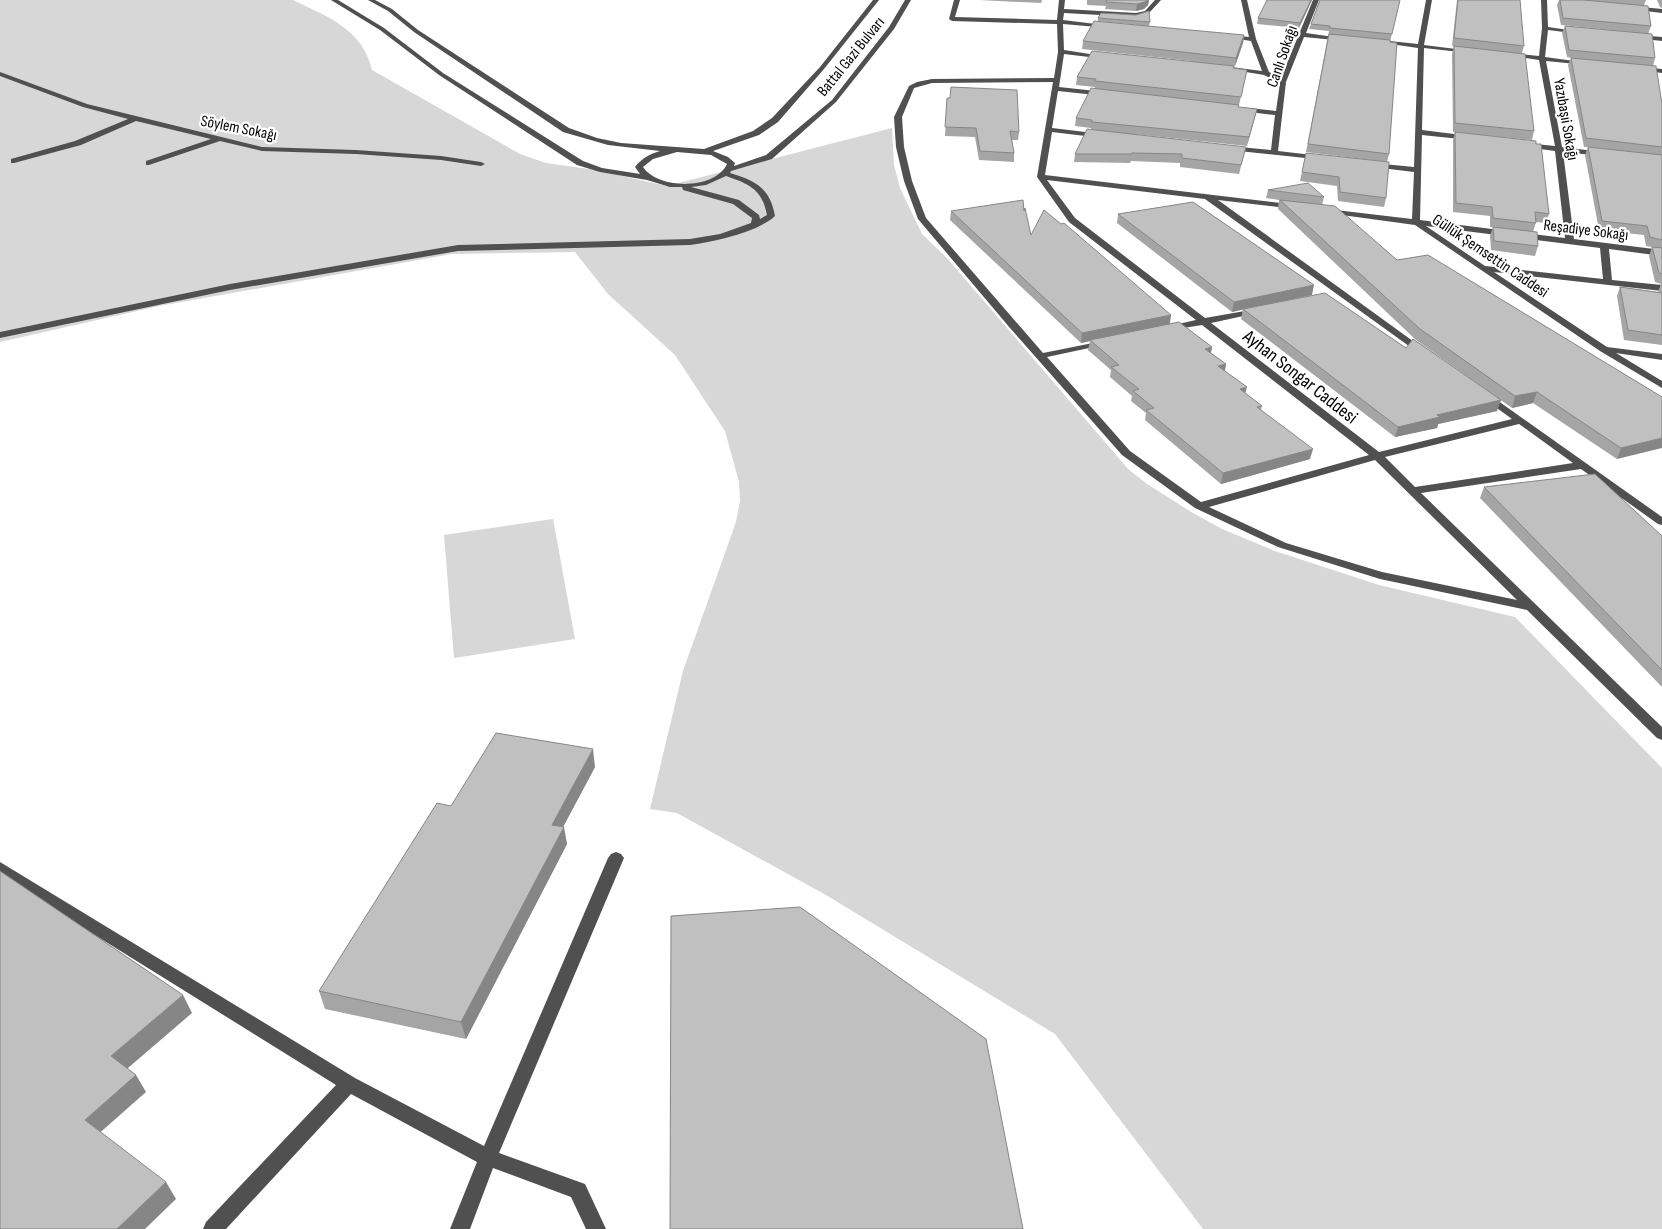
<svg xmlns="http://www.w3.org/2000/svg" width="1662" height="1229" viewBox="0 0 1662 1229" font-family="'Sofia Sans Condensed',sans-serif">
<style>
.green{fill:#d7d7d7}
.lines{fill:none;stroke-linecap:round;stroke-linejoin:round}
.minor{fill:#505050;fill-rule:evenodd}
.wall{fill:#a5a5a5}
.shaded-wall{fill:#868686}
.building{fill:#c0c0c0;stroke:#868686}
.labels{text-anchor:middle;stroke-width:4.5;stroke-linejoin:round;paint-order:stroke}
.far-street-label{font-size:16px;fill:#000;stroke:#fff}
.street-label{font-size:19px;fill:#000;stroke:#fff}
</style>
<rect width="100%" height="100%" fill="#fff"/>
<g class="green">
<path d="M0,0H293C326,16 363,29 372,70L520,154L546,163L596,170L667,186L892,128L894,165L900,188L922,234L947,258L1128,469L1147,484L1193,513L1222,529L1275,551L1379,585L1515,617L1662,768V1229H1203L1055,1034L826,895L677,813L650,809L683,671L736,522L740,501L739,482L725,431L675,355L608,294L575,252L452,254L159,306L0,342Z"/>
<polygon points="553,519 575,639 454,658 444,535"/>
</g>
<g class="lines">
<g class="minor">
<path d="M331,0H338L384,28L443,73L583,161L602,168L640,174L635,167C642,158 650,154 660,151L608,145L563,132L414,32L388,11L368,0H375L392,9L418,30L569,128L597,138L621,143L704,149L753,131L772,118L820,67L873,0H879L824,69L778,122L759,135L713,151L728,157L735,163L734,166L766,155L832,100L889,27L905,0H911L894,29L836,102L772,159L731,171L730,173C756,181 770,188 775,216C756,233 716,241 690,245L458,251L230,290L0,338V332L230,284L458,245L690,239L720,234L751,223L752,218L733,204L683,190L682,187H670L647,180L600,172L577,165L439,75L380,30ZM677,152L711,155L727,164C715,190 658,190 643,167L653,159ZM726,176C749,184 762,189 767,215L760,219L759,215L739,200L691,187L706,185Z"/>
<path d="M954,0H960L955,17L1057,20L1059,0H1065L1064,9L1136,13L1145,11L1155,0H1161L1149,13L1136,17L1064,13L1063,20L1112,26L1109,28L1063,24L1064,50L1109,57L1106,59L1064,54L1059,87L1105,92L1108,94L1105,96L1058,91L1052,128L1102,134L1106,136L1102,138L1052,132L1045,175L1298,205L1299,207L1295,209L1218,200L1428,352L1423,355L1420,354L1205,199L1047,180L1075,218L1205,318L1262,308V312L1211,323L1379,452L1512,419L1483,398V394L1487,393L1662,517V525L1658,524L1581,469L1421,493L1662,727V740L1657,738L1527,610L1380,579L1278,547L1195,508L1122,455L1010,328L918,219L904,181L896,147L894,117L909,86L917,82L932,79L1054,78L1058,52L1057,24L952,21L949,19ZM1053,82L1037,177L1069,222L1196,320L1165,327V331L1202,325L1369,455L1201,502L1130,451L1047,357L1108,344V340L1043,353L926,218L912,181L904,147L902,117L914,88L932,83ZM1519,424L1573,463L1415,487L1385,457ZM1375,460L1517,600L1382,572L1286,543L1209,507Z"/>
<polygon points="1241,0 1247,0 1256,39 1269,72 1281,78 1313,0 1319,0 1306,33 1348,39 1345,41 1304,37 1286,82 1278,151 1321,156 1325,158 1324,160 1229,150 1225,148 1229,146 1271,150 1275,115 1240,111 1237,109 1240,107 1276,111 1280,83 1264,75 1228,69 1231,67 1262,71 1251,41 1226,37 1229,35 1249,37"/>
<path d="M1426,0H1432L1424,45L1472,51L1469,53L1424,48L1422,130L1470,136L1474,138L1470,140L1422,135L1420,220L1565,238L1555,151L1525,147L1521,145L1525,143L1555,146L1539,60L1506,55L1509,53L1539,56L1542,28L1541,0H1547L1548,27L1583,32L1580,34L1548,30L1545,57L1589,63L1586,65L1546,61L1562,147L1602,152L1606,154L1602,156L1563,152L1574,239L1662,250V256L1609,249L1612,280L1662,285V291L1494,272L1607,347L1662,354V360L1616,353L1662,381V388L1600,351L1415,225L1327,213L1323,211L1327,209L1412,219L1414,172L1373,167L1369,165L1373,163L1414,167L1418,48L1377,42L1380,40L1418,44ZM1426,226L1600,248L1603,279L1485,266Z"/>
<polygon points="1631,6 1662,9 1662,13 1629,9"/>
<polygon points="1637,35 1662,37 1662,41 1635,38"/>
<polygon points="1641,67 1662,69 1662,73 1639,70 1639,68"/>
<polygon points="0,72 87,104 262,147 356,150 441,156 481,162 485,164 481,166 441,160 356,154 262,151 220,141 149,165 146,165 146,161 211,139 136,121 81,145 14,163 11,163 11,159 75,141 128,119 83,107 0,76"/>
<polygon points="616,852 621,854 624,858 499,1153 585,1184 606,1229 586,1229 571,1197 493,1168 470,1229 450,1229 477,1162 351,1094 226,1229 203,1229 206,1222 336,1085 0,876 0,862 355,1078 484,1146 608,858 611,854"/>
</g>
</g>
<g class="wall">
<polygon points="979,0 1042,0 1041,3"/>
<polygon points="1087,0 1149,0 1148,5 1144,9 1136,11 1105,9 1106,6 1087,5"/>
<polygon points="1312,0 1299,28 1257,24 1258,18"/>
<polygon points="1400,0 1390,42 1389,154 1387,162 1306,152 1329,31 1309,29 1311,24"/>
<polygon points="1457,0 1520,0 1524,46 1522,53 1534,131 1532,140 1453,132 1452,54 1454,46 1452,46"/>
<polygon points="1559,0 1646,0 1644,5 1651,26 1648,34 1655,58 1653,66 1662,104 1662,345 1624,340 1617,296 1620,287 1658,292 1661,284 1655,282 1649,256 1652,247 1646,246 1644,235 1599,230 1585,155 1588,147 1584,147 1568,65 1571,58 1567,57 1562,33 1565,26 1642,33 1561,25 1557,5"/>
<polygon points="1657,0 1662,0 1662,8 1660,7"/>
<polygon points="1098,18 1150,22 1149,26 1098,21"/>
<polygon points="1244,35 1243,43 1235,66 1234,66 1234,68 1247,70 1239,105 1238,107 1257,109 1247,146 1134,134 1244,155 1239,174 1180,167 1180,163 1131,161 1130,163 1074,162 1075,154 1091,130 1091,128 1075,126 1076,118 1094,89 1095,87 1076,85 1077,77 1192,61 1082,49 1083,41"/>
<polygon points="947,98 1019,132 1018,140 1012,140 1014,153 1014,162 979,160 975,137 945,136"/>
<polygon points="1455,132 1549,214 1546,223 1536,222 1533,232 1538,246 1535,256 1491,250 1490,236 1493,227 1490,227 1490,216 1453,212 1453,140"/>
<polygon points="1306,153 1386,198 1384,207 1338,201 1337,186 1300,181"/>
<polygon points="1268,190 1324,197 1322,205 1397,260 1662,397 1617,459 1533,403 1512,408 1416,340 1278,209 1279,200 1266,198"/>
<polygon points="951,211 1031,235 1171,315 1170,324 1212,347 1211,353 1226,364 1225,371 1245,393 1262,406 1261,410 1310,459 1221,484 1145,420 1146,413 1131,401 1132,396 1110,377 1111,370 1088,350 1090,341 1081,343 950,220"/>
<polygon points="1118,214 1312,295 1265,305 1497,411 1438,424 1437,428 1395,437 1241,319 1243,309 1232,312 1117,223"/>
<polygon points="1484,487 1662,536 1662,687 1480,498"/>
<polygon points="595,767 563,827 567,844 466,1039 325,1009 319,991 451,806"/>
</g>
<g class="shaded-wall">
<polygon points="1147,0 1149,0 1148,5 1144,9 1136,11 1137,4"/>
<polygon points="1311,0 1312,0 1299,28 1300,23"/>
<polygon points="1244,35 1243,43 1235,66 1236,58"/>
<polygon points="1257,109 1255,117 1247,146 1249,137"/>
<polygon points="1314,285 1312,295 1232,312 1234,302"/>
<polygon points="1171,315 1169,325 1090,340 1090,341 1081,343 1082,333"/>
<polygon points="1212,347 1210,357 1205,349"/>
<polygon points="1226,364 1224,375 1218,366"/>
<polygon points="1247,387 1244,398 1240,389"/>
<polygon points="1537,392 1533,403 1512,408 1515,396"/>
<polygon points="1501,400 1497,411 1438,424 1437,428 1395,437 1398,427 1437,415"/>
<polygon points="1662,438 1662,448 1617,459 1621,448"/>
<polygon points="1313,449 1310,459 1221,484 1223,473"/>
<polygon points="593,749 595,767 555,842 552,825"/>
<polygon points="564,827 567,844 466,1039 461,1022"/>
<polygon points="183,995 192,1013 121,1074 111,1056"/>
<polygon points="136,1075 146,1092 95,1137 85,1120"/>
<polygon points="166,1182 176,1199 145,1229 117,1229"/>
</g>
<g class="building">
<polygon points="1107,0 1147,0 1145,2 1137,4 1106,2"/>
<polygon points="1267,0 1311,0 1300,23 1258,18"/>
<polygon points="1320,0 1400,0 1392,34 1330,28 1330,26 1311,24"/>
<polygon points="1458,0 1520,0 1524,46 1454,38"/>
<polygon points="1560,0 1584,0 1648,6 1651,26 1563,18"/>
<polygon points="1149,11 1150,22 1098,18 1101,13 1136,15"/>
<polygon points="1094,21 1244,35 1236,58 1083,41"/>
<polygon points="1565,26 1652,34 1655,58 1569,50"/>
<polygon points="1329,34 1390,40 1390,42 1397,43 1389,154 1308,144"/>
<polygon points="1454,46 1525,54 1534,131 1455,123"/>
<polygon points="1092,51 1234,66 1233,68 1247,70 1241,97 1095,81 1096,79 1077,77"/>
<polygon points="1571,58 1656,66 1662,104 1662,147 1586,138"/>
<polygon points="951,87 1017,90 1019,132 1010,131 1014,153 980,151 976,128 945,127 947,98 950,98"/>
<polygon points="1091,88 1239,105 1238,107 1257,109 1249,137 1092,122 1092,120 1076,118"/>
<polygon points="1087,129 1246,147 1241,165 1182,158 1182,154 1132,153 1131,154 1075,154"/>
<polygon points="1455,132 1536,141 1536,144 1541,144 1549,214 1535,212 1536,223 1493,218 1492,207 1456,203"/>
<polygon points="1588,147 1662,155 1662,240 1650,237 1647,226 1602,221"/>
<polygon points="1306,153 1389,162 1386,198 1340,192 1339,177 1302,172"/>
<polygon points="1308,183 1324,197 1268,190"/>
<polygon points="1023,200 1024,211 1025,208 1031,235 1044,210 1061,224 1064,223 1171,315 1082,333 951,211"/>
<polygon points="1280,200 1335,206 1397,260 1428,255 1662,397 1662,438 1621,448 1537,392 1515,396 1420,329"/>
<polygon points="1193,202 1314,285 1234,302 1118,214"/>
<polygon points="1493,227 1537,232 1538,246 1494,241"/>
<polygon points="1652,247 1662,248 1662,274 1659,273"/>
<polygon points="1620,287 1662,293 1662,335 1628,330"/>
<polygon points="1325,293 1406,348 1413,339 1501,400 1437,415 1440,417 1398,427 1243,309"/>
<polygon points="1179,322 1212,347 1205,349 1226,364 1218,366 1247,387 1240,389 1262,406 1257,407 1313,449 1223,473 1146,410 1154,408 1133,391 1139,389 1111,367 1119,365 1090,340"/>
<polygon points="1595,474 1662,536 1662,670 1484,487"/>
<polygon points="496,733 593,749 552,825 564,827 461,1022 319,991 437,803 451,806"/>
<polygon points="0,871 183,995 111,1056 136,1075 85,1120 166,1182 117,1229 0,1229"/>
<polygon points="800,907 986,1039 1023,1229 670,1229 671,916"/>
</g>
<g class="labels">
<g class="far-street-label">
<text transform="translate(850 56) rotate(-51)" y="6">Battal Gazi Bulvarı</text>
<text transform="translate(1281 56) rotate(-71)" y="6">Canlı Sokağı</text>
<text transform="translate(1567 119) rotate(80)" y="6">Yazıbaşıi Sokağı</text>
<text transform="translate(239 127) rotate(11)" y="6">Söylem Sokağı</text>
<text transform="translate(1586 229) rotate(7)" y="6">Reşadiye Sokağı</text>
<text transform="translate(1491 255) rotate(34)" y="6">Güllük Şemsettin Caddesi</text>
</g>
<g class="street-label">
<text transform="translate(1301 376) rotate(38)" y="7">Ayhan Songar Caddesi</text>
</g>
</g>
</svg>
